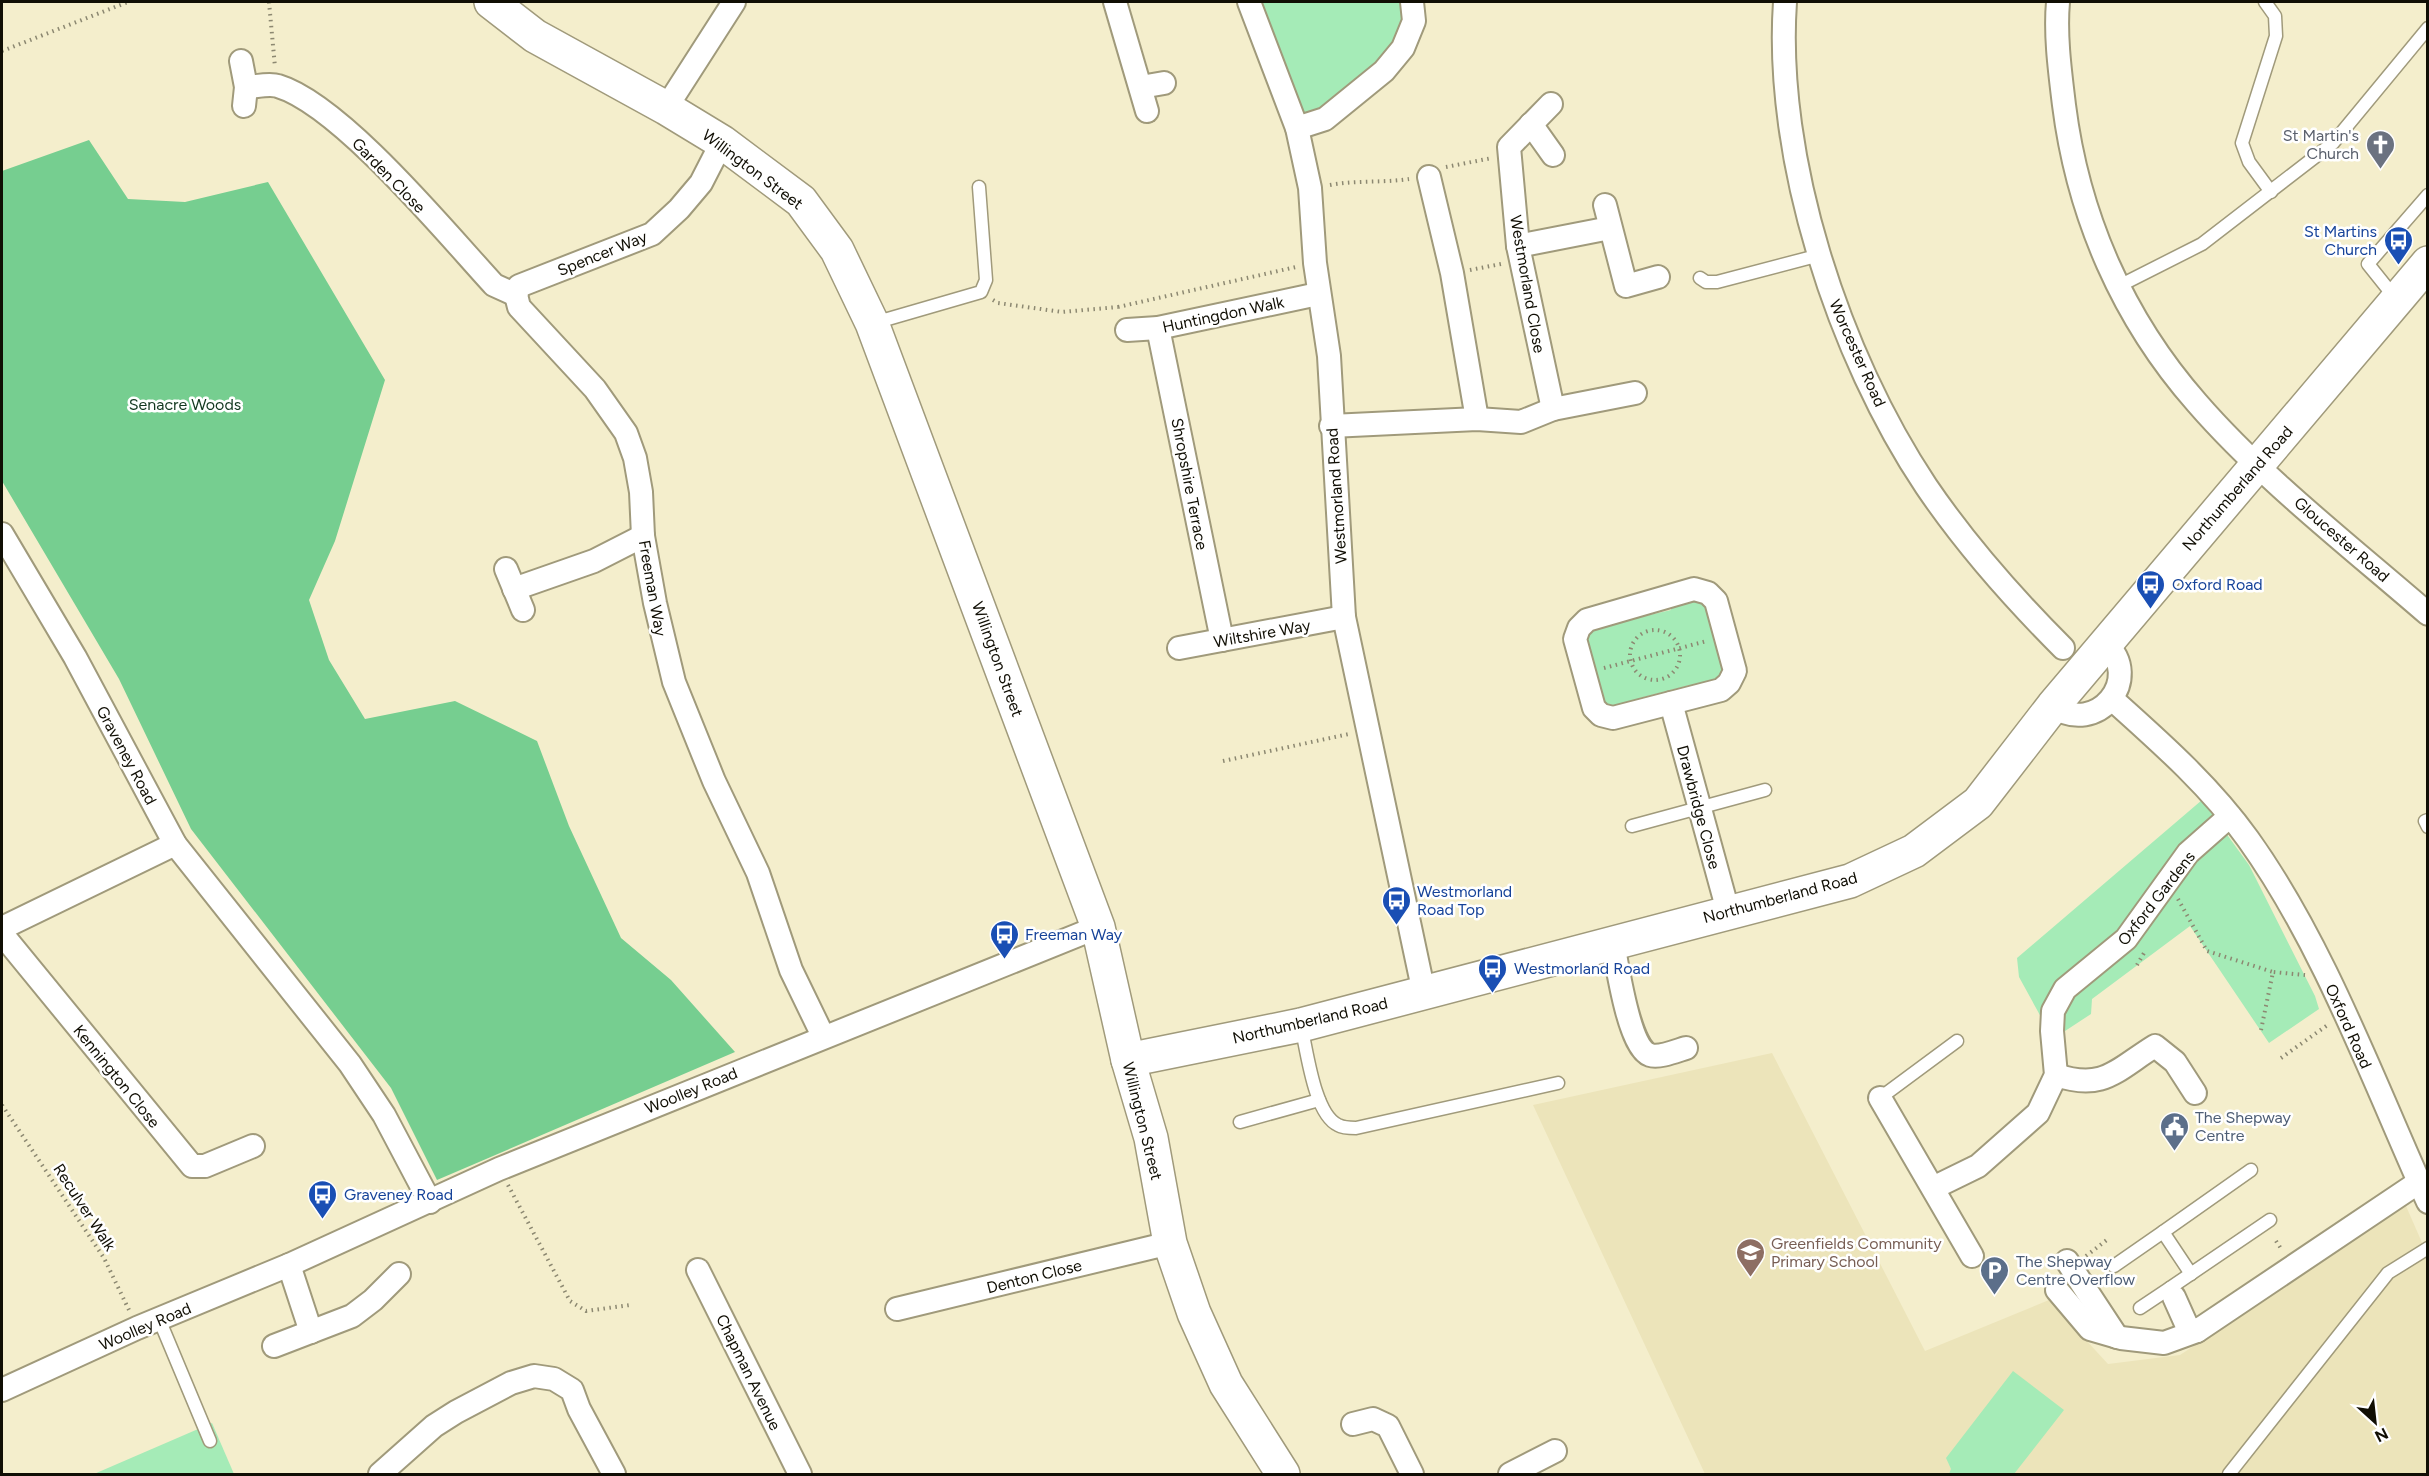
<svg xmlns="http://www.w3.org/2000/svg" width="2429" height="1476" viewBox="0 0 2429 1476" font-family="Figtree,sans-serif">
<style>
.built{fill:#ece4ba}
.green{fill:#a5ebb7}
.forest{fill:#76ce90}
.lines{fill:none;stroke-linecap:round;stroke-linejoin:round}
.lane-casing{stroke:#a09a7b;stroke-width:15}
.street-casing{stroke:#a09a7b;stroke-width:26}
.secondary-casing{stroke:#a09a7b;stroke-width:36}
.path{stroke:#8c8871;stroke-width:4;stroke-dasharray:1.5 4.5;stroke-linecap:butt}
.lane{stroke:#fff;stroke-width:12}
.street{stroke:#fff;stroke-width:22}
.secondary{stroke:#fff;stroke-width:33}
.labels{text-anchor:middle;stroke-width:5;stroke-linejoin:round;paint-order:stroke}
.worship-label{font-size:16px;fill:#5b616d;stroke:#fff;text-anchor:end}
.street-label{font-size:16px;fill:#100e04;stroke:#fff}
.transit-label{font-size:16px;fill:#164399;stroke:#fff;text-anchor:start}
.park-label{font-size:16px;fill:#12371f;stroke:#fff}
.service-label{font-size:16px;fill:#4e5e75;stroke:#fff;text-anchor:start}
.education-label{font-size:16px;fill:#785e54;stroke:#fff;text-anchor:start}
</style>
<rect width="100%" height="100%" fill="#f4eecc"/>
<polygon class="built" points="1772,1053 1925,1351 2049,1300 2108,1364 2180,1355 2406,1206 2427,1254 2427,1474 1705,1474 1533,1105"/>
<g class="green">
<polygon points="1249,2 1412,2 1403,48 1297,128"/>
<polygon points="1695,600 1706,604 1716,644 1720,643 1726,669 1719,682 1691,690 1690,685 1640,698 1641,702 1613,709 1602,702 1594,676 1597,676 1594,664 1591,665 1585,638 1593,628 1671,610 1671,607"/>
<polygon points="2202,800 2249,865 2315,996 2319,1009 2269,1043 2190,926 2092,999 2091,1014 2062,1033 2047,1028 2019,977 2017,958"/>
<polygon points="2013,1371 2064,1410 2014,1474 1949,1474 1951,1469 1946,1458"/>
<polygon points="212,1423 234,1474 94,1474"/>
</g>
<polygon class="forest" points="89,140 128,199 185,202 268,182 385,380 335,541 309,600 329,660 365,719 455,701 537,741 569,826 621,938 671,980 735,1052 437,1180 391,1088 191,829 119,679 2,481 2,171"/>
<g class="lines">
<defs>
<g id="lane">
<polyline points="2265,2 2275,16 2276,36 2242,143 2249,162 2271,192"/>
<polyline points="1700,278 1706,282 1717,282 1820,255"/>
<polyline points="2117,287 2202,244 2333,143 2428,28"/>
<polyline points="2396,299 2368,264 2428,195"/>
<polyline points="874,323 981,292 986,280 979,187"/>
<polyline points="2428,820 2425,821 2428,827"/>
<polyline points="1632,826 1765,790"/>
<path d="M1301,1026C1307,1050 1314,1114 1338,1125C1343,1128 1351,1128 1356,1128L1558,1083"/>
<polyline points="1880,1098 1957,1041"/>
<polyline points="1240,1122 1319,1100"/>
<polyline points="2163,1232 2251,1170"/>
<polyline points="2114,1266 2163,1232 2191,1274"/>
<polyline points="2174,1297 2170,1288 2270,1220"/>
<polyline points="2140,1308 2170,1288"/>
<polyline points="159,1319 210,1441"/>
<polyline points="2229,1474 2388,1273 2428,1248"/>
</g>
<g id="street">
<polyline points="1115,2 1147,111"/>
<polyline points="1249,2 1297,128 1310,188 1315,263 1329,356 1344,617 1424,993"/>
<path d="M1785,2C1774,158 1839,356 1926,486C1966,545 2013,598 2063,648"/>
<path d="M2058,2C2055,35 2060,72 2064,105C2078,216 2123,319 2197,403C2262,478 2352,548 2428,614"/>
<polyline points="241,61 246,87 244,106"/>
<path d="M246,87C255,87 269,83 278,86C341,105 447,234 494,285L516,295"/>
<polyline points="1141,87 1164,83"/>
<polyline points="1551,104 1509,147 1518,246 1553,409"/>
<polyline points="666,108 734,2"/>
<polyline points="1531,124 1553,155"/>
<polyline points="1297,128 1325,119 1384,71 1403,48 1414,21 1412,2"/>
<polyline points="1429,177 1452,273 1477,419"/>
<polyline points="1605,205 1626,286 1658,277"/>
<polyline points="1518,246 1610,228"/>
<polyline points="516,295 519,307 595,389 626,433 635,458 641,492 643,536 655,603 674,682 714,781 758,873 791,970 823,1036"/>
<polyline points="516,295 519,286 652,234 679,209 701,183 722,142"/>
<polyline points="1158,328 1222,640"/>
<polyline points="1127,330 1158,328 1318,294"/>
<polyline points="1331,426 1477,419 1521,422 1553,409 1635,393"/>
<polyline points="2,534 75,657 175,844 350,1064 384,1115 430,1202"/>
<polyline points="506,569 523,610"/>
<polyline points="514,589 594,561 643,536"/>
<polygon points="1694,589 1708,593 1716,601 1735,671 1729,683 1721,690 1613,718 1601,715 1594,708 1575,639 1579,628 1587,620"/>
<polyline points="1179,648 1344,617"/>
<path d="M2112,699C2160,742 2210,786 2248,839C2324,945 2374,1083 2428,1202"/>
<polyline points="1671,703 1728,911"/>
<path d="M2053,706C2096,737 2145,679 2105,643"/>
<polyline points="2,928 175,844"/>
<polyline points="2,934 192,1166 205,1166 253,1146"/>
<path d="M1613,943C1617,964 1629,1048 1650,1055C1659,1058 1676,1051 1686,1048"/>
<path d="M2056,1075C2104,1091 2116,1070 2155,1046L2175,1062L2195,1093"/>
<polyline points="1880,1098 1972,1256"/>
<polyline points="1933,1188 1978,1166 2038,1113 2056,1075 2052,1031 2053,1011 2065,989 2126,939 2188,853 2230,816"/>
<polyline points="2067,1261 2117,1337"/>
<polyline points="289,1265 311,1332"/>
<polyline points="698,1270 800,1474"/>
<polyline points="2057,1290 2090,1329 2121,1338 2164,1343 2197,1331"/>
<polyline points="2174,1297 2187,1326 2197,1331 2419,1182"/>
<polyline points="897,1309 1170,1243"/>
<polyline points="274,1346 352,1316 373,1300 399,1274"/>
<polyline points="2,1390 137,1328 289,1265 499,1169 1098,927"/>
<polyline points="1353,1424 1373,1419 1388,1426 1412,1474"/>
<polyline points="380,1474 434,1426 456,1412 511,1383 534,1376 554,1379 572,1390 579,1409 614,1474"/>
<polyline points="1510,1474 1555,1451"/>
</g>
<g id="secondary">
<polyline points="491,2 535,36 666,108 722,142 801,201 837,250 872,323 1098,927 1128,1060 1151,1138 1170,1243 1194,1313 1226,1384 1283,1474"/>
<polyline points="1128,1060 1301,1025 1850,881 1914,851 1978,803 2053,706 2428,263"/>
</g>
</defs>
<use href="#lane" class="lane-casing"/>
<use href="#street" class="street-casing"/>
<use href="#secondary" class="secondary-casing"/>
<g class="path">
<polyline points="269,2 275,67"/>
<polyline points="2,51 128,2"/>
<polyline points="1446,167 1492,158"/>
<path d="M1330,185C1357,180 1382,183 1409,179"/>
<polyline points="1470,270 1501,264"/>
<polyline points="993,300 998,303 1062,312 1118,307"/>
<polyline points="1118,307 1296,267"/>
<circle cx="1655" cy="655" r="25"/>
<polyline points="1604,668 1707,641"/>
<polyline points="1223,761 1349,734"/>
<polyline points="2178,899 2207,951 2273,972"/>
<polyline points="2137,965 2144,953"/>
<polyline points="2261,1030 2273,972 2305,975"/>
<polyline points="2281,1058 2329,1024"/>
<polyline points="2,1105 104,1258 129,1310"/>
<polyline points="508,1185 570,1301 586,1311 630,1305"/>
<polyline points="2276,1241 2282,1250"/>
<polyline points="2086,1256 2108,1239"/>
</g>
<use href="#lane" class="lane"/>
<use href="#street" class="street"/>
<use href="#secondary" class="secondary"/>
</g>
<defs>
<symbol id="church-pin" viewBox="-11 -11 22 30"><path d="M0 17L-7.5 6A9.5 9.5 0 1 1 7.5 6Z" fill="#6b7280" stroke="#fff"/><path d="M-1.2-6h2.4v3.5h3.3v2.4h-3.3V6h-2.4V-.1h-3.3v-2.4h3.3Z" fill="#fff"/></symbol>
<symbol id="bus-pin" viewBox="-11 -11 22 30"><path d="M0 17L-7.5 6A9.5 9.5 0 1 1 7.5 6Z" fill="#1a4fb4" stroke="#fff"/><path d="M-5-6H5V4H4V6H2V4H-2V6H-4V4H-5ZM-3.5-4V0h7V-4ZM-3.5 1.2v1.5H-2V1.2ZM2 1.2v1.5H3.5V1.2Z" fill="#fff"/></symbol>
<symbol id="civic-pin" viewBox="-11 -11 22 30"><path d="M0 17L-7.5 6A9.5 9.5 0 1 1 7.5 6Z" fill="#5c6f8a" stroke="#fff"/><path d="M-.6-6.5H3V-4.5H.6V-3L4-1V1h2V6H-6V1h2V-1L-.6-3ZM-1.2 2.5V6h2.4V2.5Z" fill="#fff"/></symbol>
<symbol id="school-pin" viewBox="-11 -11 22 30"><path d="M0 17L-7.5 6A9.5 9.5 0 1 1 7.5 6Z" fill="#8d6e63" stroke="#fff"/><path d="M0-5L7-2L0 1L-7-2ZM-4 1L0 2.5L4 1V4Q0 6-4 4Z" fill="#fff"/></symbol>
<symbol id="parking-pin" viewBox="-11 -11 22 30"><path d="M0 17L-7.5 6A9.5 9.5 0 1 1 7.5 6Z" fill="#5c6f8a" stroke="#fff"/><path d="M-3.5-5.5H1a3.5 3.5 0 0 1 0 7H-1V5.5H-3.5ZM-1-3.4V-.6H.8a1.4 1.4 0 0 0 0-2.8Z" fill="#fff"/></symbol>
</defs>
<g fill-rule="evenodd">
<use href="#church-pin" x="2364" y="128" width="33" height="45"/>
<use href="#bus-pin" x="2382" y="224" width="33" height="45"/>
<use href="#bus-pin" x="2134" y="568" width="33" height="45"/>
<use href="#bus-pin" x="1380" y="884" width="33" height="45"/>
<use href="#bus-pin" x="988" y="918" width="33" height="45"/>
<use href="#bus-pin" x="1476" y="952" width="33" height="45"/>
<use href="#civic-pin" x="2158" y="1110" width="33" height="45"/>
<use href="#bus-pin" x="306" y="1178" width="33" height="45"/>
<use href="#school-pin" x="1734" y="1236" width="33" height="45"/>
<use href="#parking-pin" x="1978" y="1254" width="33" height="45"/>
</g>
<g class="labels">
<g class="worship-label">
<text x="2359" y="141">St Martin's<tspan x="2359" dy="18">Church</tspan></text>
</g>
<g class="street-label">
<text transform="translate(753 169) rotate(37)" y="6">Willington Street</text>
<text transform="translate(389 175) rotate(46)" y="6">Garden Close</text>
<text transform="translate(602 253) rotate(-22)" y="6">Spencer Way</text>
<text transform="translate(1528 284) rotate(80)" y="6">Westmorland Close</text>
<text transform="translate(1223 314) rotate(-12)" y="6">Huntingdon Walk</text>
<text transform="translate(1858 353) rotate(66)" y="6">Worcester Road</text>
<text transform="translate(1190 484) rotate(79)" y="6">Shropshire Terrace</text>
<text transform="translate(2237 488) rotate(-49)" y="6">Northumberland Road</text>
<text transform="translate(1336 496) rotate(-94)" y="6">Westmorland Road</text>
<text transform="translate(2342 539) rotate(41)" y="6">Gloucester Road</text>
<text transform="translate(653 588) rotate(80)" y="6">Freeman Way</text>
<text transform="translate(1262 633) rotate(-10)" y="6">Wiltshire Way</text>
<text transform="translate(998 659) rotate(70)" y="6">Willington Street</text>
<text transform="translate(127 755) rotate(62)" y="6">Graveney Road</text>
<text transform="translate(1699 807) rotate(75)" y="6">Drawbridge Close</text>
<text transform="translate(1780 897) rotate(-15)" y="6">Northumberland Road</text>
<text transform="translate(2156 898) rotate(-52)" y="6">Oxford Gardens</text>
<text transform="translate(1310 1020) rotate(-13)" y="6">Northumberland Road</text>
<text transform="translate(2349 1026) rotate(66)" y="6">Oxford Road</text>
<text transform="translate(117 1076) rotate(51)" y="6">Kennington Close</text>
<text transform="translate(691 1090) rotate(-22)" y="6">Woolley Road</text>
<text transform="translate(1143 1121) rotate(76)" y="6">Willington Street</text>
<text transform="translate(85 1207) rotate(57)" y="6">Reculver Walk</text>
<text transform="translate(1034 1276) rotate(-14)" y="6">Denton Close</text>
<text transform="translate(145 1326) rotate(-23)" y="6">Woolley Road</text>
<text transform="translate(749 1372) rotate(64)" y="6">Chapman Avenue</text>
</g>
<g class="transit-label">
<text x="2377" y="237" text-anchor="end">St Martins<tspan x="2377" dy="18">Church</tspan></text>
<text x="2172" y="590">Oxford Road</text>
<text x="1417" y="897">Westmorland<tspan x="1417" dy="18">Road Top</tspan></text>
<text x="1025" y="940">Freeman Way</text>
<text x="1514" y="974">Westmorland Road</text>
<text x="344" y="1200">Graveney Road</text>
</g>
<g class="park-label">
<text x="185" y="410">Senacre Woods</text>
</g>
<g class="service-label">
<text x="2195" y="1123">The Shepway<tspan x="2195" dy="18">Centre</tspan></text>
<text x="2016" y="1267">The Shepway<tspan x="2016" dy="18">Centre Overflow</tspan></text>
</g>
<g class="education-label">
<text x="1771" y="1249">Greenfields Community<tspan x="1771" dy="18">Primary School</tspan></text>
</g>
</g>
<rect width="2429" height="1476" fill="none" stroke="#100e04" stroke-width="6"/>
<g transform="translate(2375 1422) rotate(153)" stroke="#ffffff" stroke-width="4.5" paint-order="stroke">
<path d="M0-4.5L10 22L0 15L-10 22Z" fill="#100e04"/>
<text y="-9" font-size="16" font-weight="bold" text-anchor="middle" fill="#100e04">N</text>
</g>
</svg>
